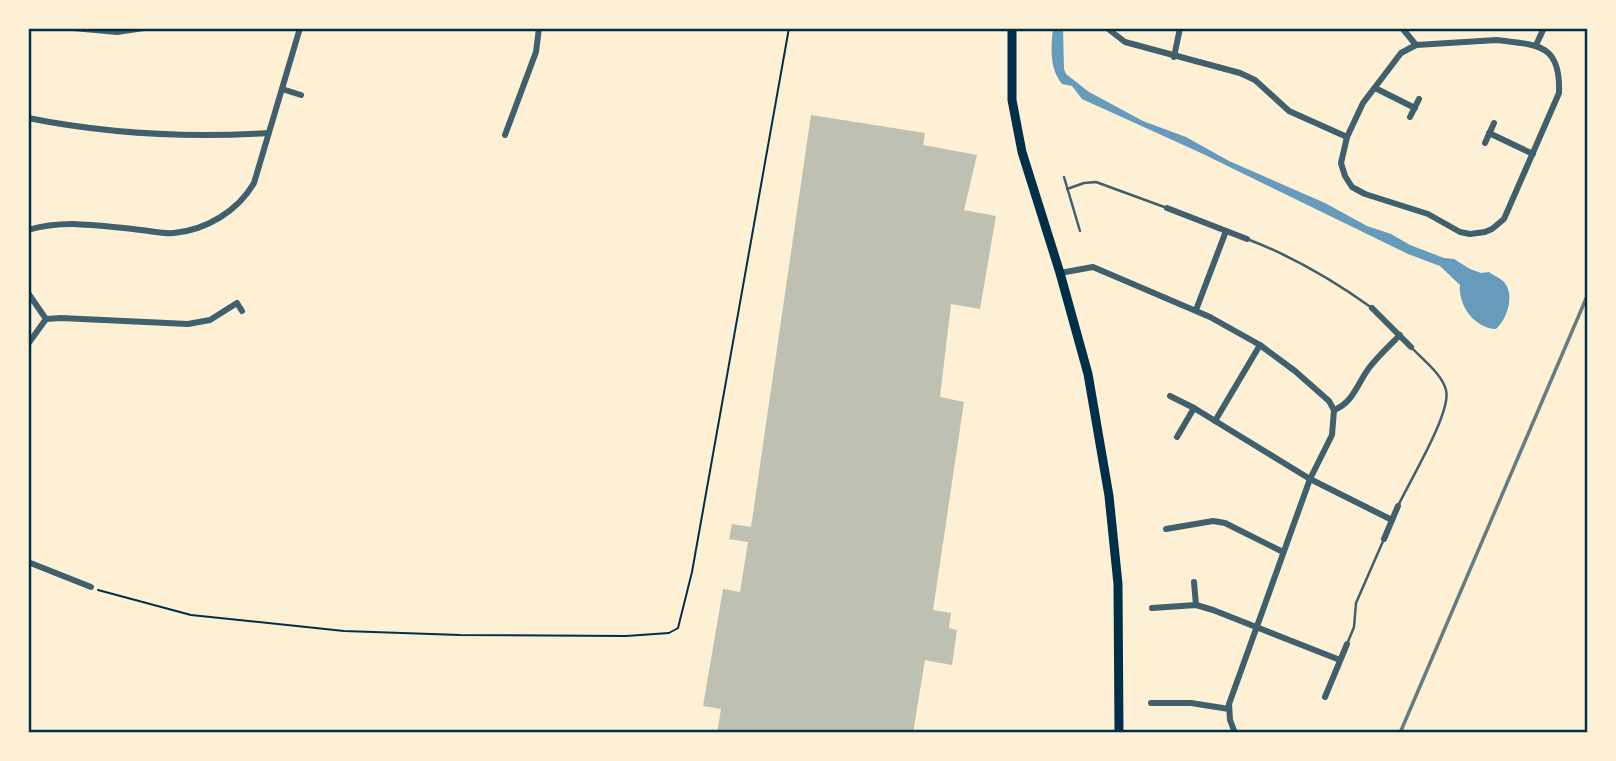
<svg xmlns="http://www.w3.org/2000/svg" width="1616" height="761" viewBox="0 0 1616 761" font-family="'DM Sans',sans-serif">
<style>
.water{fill:#669bbc}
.building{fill:#bec0b2}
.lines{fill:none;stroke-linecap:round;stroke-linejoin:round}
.path{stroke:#003049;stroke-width:2}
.service{stroke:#3f606c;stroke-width:2.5}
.minor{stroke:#3f606c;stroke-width:6}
.secondary{stroke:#003049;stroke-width:9}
.rail{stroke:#657d81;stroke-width:3.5}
.neatline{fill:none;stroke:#003049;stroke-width:2.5}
</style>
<rect width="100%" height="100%" fill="#fdf0d5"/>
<path class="water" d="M1053,28H1063L1064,69L1066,74L1089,92L1143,121L1186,137L1229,161L1325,203L1367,226L1391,234L1410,245L1444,258L1454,259L1470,269L1481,273L1489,272C1493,275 1500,278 1503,281C1516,294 1507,319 1496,329C1475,328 1458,306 1460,285L1440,266L1408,254L1201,153L1082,99L1072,86L1062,84C1049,68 1051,47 1053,28Z"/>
<polygon class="building" points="811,115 925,133 923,145 977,155 964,210 996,216 980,309 951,304 940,397 964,402 933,610 951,613 949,628 957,630 952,665 925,660 913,733 717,733 721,709 703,706 723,589 740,592 748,542 729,539 732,524 751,527"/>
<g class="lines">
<polyline class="path" points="98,590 191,615 344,631 460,635 626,636 669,633 678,628 692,572 789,28"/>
<g class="service">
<polyline points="1064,177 1080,231"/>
<polyline points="1067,189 1084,183 1096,182 1167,208"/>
<path d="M1247,239C1292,256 1333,280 1372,308"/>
<path d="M1398,506C1409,482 1452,412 1446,390C1442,374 1423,360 1412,348"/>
<polyline points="1347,644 1354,627 1356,603 1384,539"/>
</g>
<g class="minor">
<polyline points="73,28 117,32 144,28"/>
<polyline points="1107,28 1125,42 1240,73 1255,80 1289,111 1347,137"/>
<polyline points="1402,28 1416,45"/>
<path d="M1497,40C1537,45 1561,43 1559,93L1504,219L1492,229L1485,232L1470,234L1460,232L1428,214L1365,194L1352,187L1345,176L1341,163L1347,137L1363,103L1401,53L1416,45Z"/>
<polyline points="1536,45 1544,28"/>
<polyline points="1174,57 1180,28"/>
<polyline points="1375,88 1415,108"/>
<polyline points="282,89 301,95"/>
<polyline points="1410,117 1419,99"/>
<path d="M28,118C108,134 187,138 268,133"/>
<polyline points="1489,133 1533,154"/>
<polyline points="505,135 536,52 539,28"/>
<polyline points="1485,143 1494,123"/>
<polyline points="1167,208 1247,239"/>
<path d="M28,230C64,219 104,226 141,230C152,231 163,234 174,233C206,230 238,211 254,183L300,28"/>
<polyline points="1060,273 1093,267 1210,317 1260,345 1295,371 1329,401 1334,410 1332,435 1310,479 1229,704 1230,720 1235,733"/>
<polyline points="28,293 46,319"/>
<polyline points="1372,308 1411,347"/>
<polyline points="1196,310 1226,231"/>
<polyline points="46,319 61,318 188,324 210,320 237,303 242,311"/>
<polyline points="28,344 46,319"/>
<polyline points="1170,396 1194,408 1310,479 1392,520"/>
<path d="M1334,410C1353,403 1357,384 1369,368C1378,356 1389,346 1400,335"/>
<polyline points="1215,421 1260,345"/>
<polyline points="1177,437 1194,408"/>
<polyline points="1166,529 1213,521 1225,523 1283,552"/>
<polyline points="1384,539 1398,506"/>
<polyline points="28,562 91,587"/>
<polyline points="1194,582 1196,605"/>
<polyline points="1152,608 1196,605 1213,610 1340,660"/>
<polyline points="1325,697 1347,644"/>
<polyline points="1151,703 1191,703 1229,709"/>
</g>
<polyline class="secondary" points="1012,28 1012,100 1022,152 1060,273 1088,374 1109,496 1118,584 1119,733"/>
<polyline class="rail" points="1400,733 1588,294"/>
</g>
<rect width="1616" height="761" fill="none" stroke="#fdf0d5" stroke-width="60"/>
<rect x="30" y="30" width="1556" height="701" class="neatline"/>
</svg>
